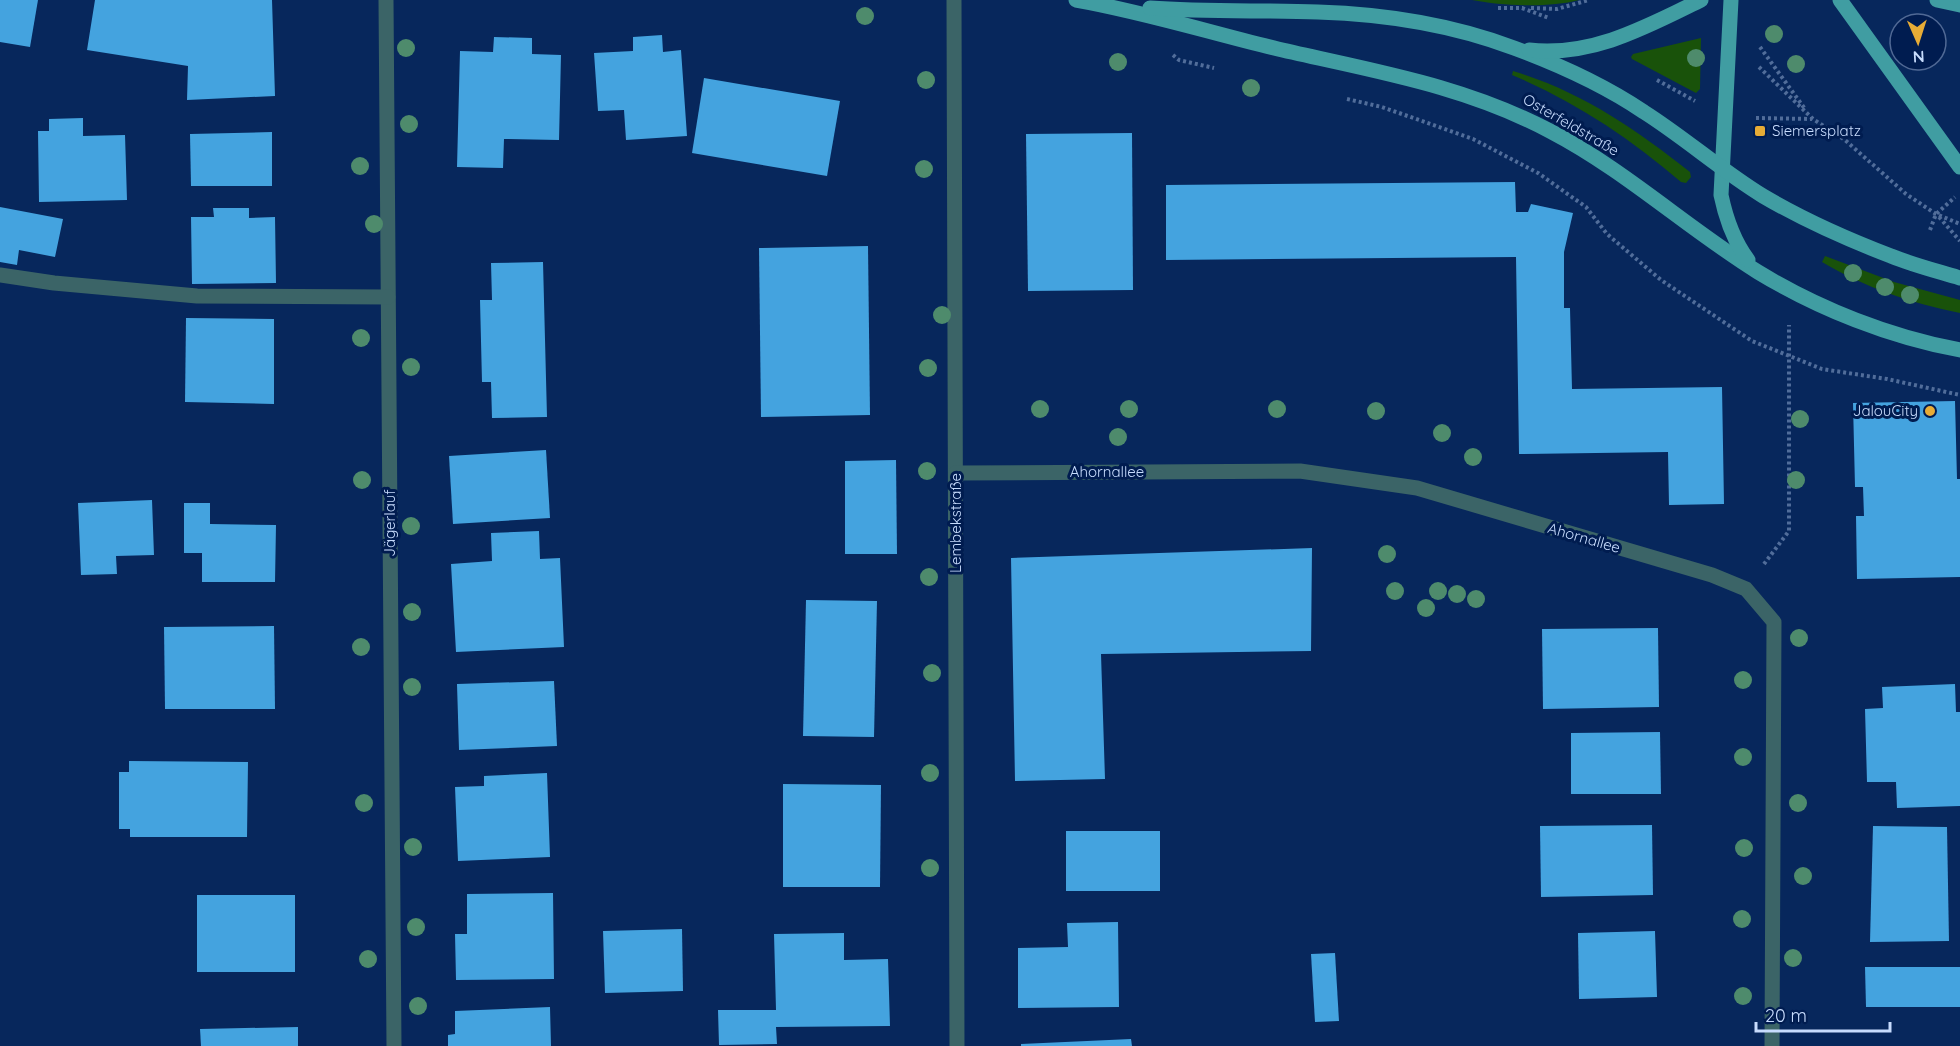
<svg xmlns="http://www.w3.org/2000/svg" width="1960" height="1046" viewBox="0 0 1960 1046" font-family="Quicksand,sans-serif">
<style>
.green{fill:#19520a}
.building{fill:#44a3df}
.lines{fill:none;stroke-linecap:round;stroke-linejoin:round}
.path{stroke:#516d9a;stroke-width:4;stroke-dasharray:3 3;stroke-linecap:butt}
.minor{stroke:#3b6467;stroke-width:15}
.major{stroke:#409da2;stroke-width:15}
.tree{fill:#4e8b6c}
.poi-dot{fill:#e7ac36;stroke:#001c50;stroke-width:2}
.labels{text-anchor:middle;stroke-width:6;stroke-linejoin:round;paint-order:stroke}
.street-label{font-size:15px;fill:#c7dcfd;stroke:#001c50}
.poi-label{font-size:15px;fill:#c7dcfd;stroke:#001c50;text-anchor:start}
</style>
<rect width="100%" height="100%" fill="#07275c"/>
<g class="green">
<path d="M1472,0H1579C1549,8 1503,6 1472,0Z"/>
<polygon points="1701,38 1700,89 1696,93 1632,59 1631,57 1633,54"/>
<path d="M1513,71C1582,92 1634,128 1690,172L1691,177L1686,183L1681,182C1630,138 1574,101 1512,75Z"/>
<path d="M1825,256L1894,282L1960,300V313C1911,303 1866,288 1822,262Z"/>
</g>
<g class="building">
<polygon points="0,0 38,0 30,47 0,42"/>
<polygon points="95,0 272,0 275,96 187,100 188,66 87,50"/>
<polygon points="662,35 663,52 681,50 687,136 626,140 624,110 598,111 594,53 633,51 633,37"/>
<polygon points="494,37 532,38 532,54 561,55 559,140 504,139 503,168 457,167 460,51 493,52"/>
<polygon points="704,78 840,101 827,176 692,153"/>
<polygon points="83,118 83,136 125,135 127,200 39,202 38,131 49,131 49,119"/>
<polygon points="272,132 272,186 191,186 190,134"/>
<polygon points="1132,133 1133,290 1028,291 1026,134"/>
<polygon points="1515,182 1516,212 1528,212 1531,204 1573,213 1564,252 1564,308 1570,308 1572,389 1722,387 1724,504 1669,505 1668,452 1519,454 1516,257 1166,260 1166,185"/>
<polygon points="0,207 63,219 55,257 19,250 17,265 0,262"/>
<polygon points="213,208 249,208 249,218 275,217 276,283 192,284 191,217 214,217"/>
<polygon points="868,246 870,415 761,417 759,248"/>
<polygon points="543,262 547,417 492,418 491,382 482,382 480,300 492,300 491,263"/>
<polygon points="186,318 274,319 274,404 185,402"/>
<polygon points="1955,401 1957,479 1960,479 1960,577 1857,579 1856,516 1864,516 1863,487 1855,487 1853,403"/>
<polygon points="546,450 550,518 453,524 449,456"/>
<polygon points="896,460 897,554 845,554 845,461"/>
<polygon points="152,500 154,555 116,556 117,574 81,575 78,503"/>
<polygon points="184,503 210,503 210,524 276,525 275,582 202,582 202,553 184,553"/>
<polygon points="539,531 540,559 560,558 564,647 456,652 451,564 492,561 491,533"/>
<polygon points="1312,548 1311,651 1101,654 1105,779 1015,781 1011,558"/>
<polygon points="806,600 877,601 874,737 803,736"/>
<polygon points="274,626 275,709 165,709 164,627"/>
<polygon points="1658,628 1659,707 1543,709 1542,629"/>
<polygon points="554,681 557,746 459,750 457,684"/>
<polygon points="1955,684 1956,712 1960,712 1960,806 1897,808 1896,782 1867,782 1865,709 1883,708 1882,687"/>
<polygon points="1660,732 1661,794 1571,794 1571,733"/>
<polygon points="129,761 248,762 247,837 130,837 130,829 119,829 119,772 129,772"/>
<polygon points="547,773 550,857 458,861 455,787 484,786 484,776"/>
<polygon points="783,784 881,785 880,887 783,887"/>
<polygon points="1652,825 1653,895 1541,897 1540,826"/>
<polygon points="1873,826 1947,827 1949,941 1870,942"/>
<rect x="1066" y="831" width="94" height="60"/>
<polygon points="553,893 554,979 456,980 455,934 467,934 467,894"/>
<rect x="197" y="895" width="98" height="77"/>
<polygon points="1118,922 1119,1007 1018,1008 1018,948 1068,947 1067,923"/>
<polygon points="682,929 683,991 605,993 603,931"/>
<polygon points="1655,931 1657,997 1579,999 1578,933"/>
<polygon points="844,933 844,960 888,959 890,1026 776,1027 777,1044 719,1045 718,1010 776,1010 774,934"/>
<polygon points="1335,953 1339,1021 1315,1022 1311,954"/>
<polygon points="1865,967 1960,967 1960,1007 1866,1007"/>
<polygon points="550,1007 551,1046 448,1046 448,1035 455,1034 455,1011"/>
<polygon points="298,1027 298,1046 201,1046 200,1029"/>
<polygon points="1131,1039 1132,1046 1021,1046 1021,1044"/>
</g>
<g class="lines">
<g class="path">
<polyline points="1498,8 1523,8"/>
<polyline points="1522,8 1549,18"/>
<polyline points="1531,8 1557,9 1589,0"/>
<polyline points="1760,47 1805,109"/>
<polyline points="1173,55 1179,60 1214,68"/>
<polyline points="1759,67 1813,119 1845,140 1906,194 1936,214 1960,224"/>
<polyline points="1657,80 1695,101"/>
<polyline points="1347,99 1382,107 1473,139 1538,173 1586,207 1607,234 1661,280 1752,341 1822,369 1887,379 1960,395"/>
<polyline points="1756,118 1812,119"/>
<polyline points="1939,217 1960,241"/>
<polyline points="1930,230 1936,214 1955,197"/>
<polyline points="1764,564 1789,531 1789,325"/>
</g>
<g class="minor">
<polyline points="386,0 394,1046"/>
<polyline points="954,0 957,1046"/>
<polyline points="0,275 54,283 197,296 388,297"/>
<polyline points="956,473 1300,471 1417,488 1712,575 1746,589 1774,622 1772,1046"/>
</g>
<g class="major">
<path d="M1076,0C1145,12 1211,33 1278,49C1373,71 1463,85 1550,131C1625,170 1687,228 1758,272C1819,309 1890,337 1960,350"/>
<path d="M1731,0L1721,195C1726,219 1733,240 1748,260"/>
<polyline points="1840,0 1960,167"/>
<polyline points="1937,0 1960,5"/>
<path d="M1150,8C1206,12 1262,10 1318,12C1383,14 1453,25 1514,48C1560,65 1604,85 1644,112C1685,138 1722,171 1763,196C1802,219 1849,240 1891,256C1913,265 1937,271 1960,278"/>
<path d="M1529,50C1592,57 1646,27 1701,0"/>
</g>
</g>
<g class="tree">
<circle cx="865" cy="16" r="9"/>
<circle cx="1774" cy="34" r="9"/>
<circle cx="406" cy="48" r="9"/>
<circle cx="1696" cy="58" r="9"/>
<circle cx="1118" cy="62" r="9"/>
<circle cx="1796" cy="64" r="9"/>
<circle cx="926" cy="80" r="9"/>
<circle cx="1251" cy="88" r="9"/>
<circle cx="409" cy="124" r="9"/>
<circle cx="360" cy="166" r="9"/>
<circle cx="924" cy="169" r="9"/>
<circle cx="374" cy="224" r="9"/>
<circle cx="1853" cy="273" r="9"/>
<circle cx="1885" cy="287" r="9"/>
<circle cx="1910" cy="295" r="9"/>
<circle cx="942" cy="315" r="9"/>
<circle cx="361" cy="338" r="9"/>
<circle cx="411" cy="367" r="9"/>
<circle cx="928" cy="368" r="9"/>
<circle cx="1040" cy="409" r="9"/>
<circle cx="1129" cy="409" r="9"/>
<circle cx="1277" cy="409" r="9"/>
<circle cx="1376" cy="411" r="9"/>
<circle cx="1800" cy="419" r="9"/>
<circle cx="1442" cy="433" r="9"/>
<circle cx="1118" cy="437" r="9"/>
<circle cx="1473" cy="457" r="9"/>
<circle cx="927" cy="471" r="9"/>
<circle cx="362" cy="480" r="9"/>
<circle cx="1796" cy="480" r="9"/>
<circle cx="411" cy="526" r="9"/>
<circle cx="1387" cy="554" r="9"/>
<circle cx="929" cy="577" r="9"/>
<circle cx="1395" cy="591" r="9"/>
<circle cx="1438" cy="591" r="9"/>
<circle cx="1457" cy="594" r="9"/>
<circle cx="1476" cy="599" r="9"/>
<circle cx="1426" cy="608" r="9"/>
<circle cx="412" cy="612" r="9"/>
<circle cx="1799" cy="638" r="9"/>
<circle cx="361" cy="647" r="9"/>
<circle cx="932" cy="673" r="9"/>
<circle cx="1743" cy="680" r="9"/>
<circle cx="412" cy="687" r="9"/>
<circle cx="1743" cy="757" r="9"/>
<circle cx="930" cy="773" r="9"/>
<circle cx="364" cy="803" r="9"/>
<circle cx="1798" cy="803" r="9"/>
<circle cx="413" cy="847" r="9"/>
<circle cx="1744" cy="848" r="9"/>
<circle cx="930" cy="868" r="9"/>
<circle cx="1803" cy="876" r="9"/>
<circle cx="1742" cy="919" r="9"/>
<circle cx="416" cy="927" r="9"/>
<circle cx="1793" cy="958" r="9"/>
<circle cx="368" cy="959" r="9"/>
<circle cx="1743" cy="996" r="9"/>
<circle cx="418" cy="1006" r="9"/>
</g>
<g class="poi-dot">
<rect x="1754" y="125" width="12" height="12" rx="3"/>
<circle cx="1930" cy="411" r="6"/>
</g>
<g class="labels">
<g class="street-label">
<text transform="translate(1571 125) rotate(30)" y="5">Osterfeldstraße</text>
<text x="1107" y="477">Ahornallee</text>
<text transform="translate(390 523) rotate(-90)" y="5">Jägerlauf</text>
<text transform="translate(956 523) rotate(-90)" y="5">Lembekstraße</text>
<text transform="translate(1584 538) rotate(16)" y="5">Ahornallee</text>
</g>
<g class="poi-label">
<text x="1772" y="136">Siemersplatz</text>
<text x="1918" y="416" text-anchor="end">JalouCity</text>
</g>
</g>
<g transform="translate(1918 42) rotate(177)"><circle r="28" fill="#001c50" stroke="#506995" stroke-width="1.5"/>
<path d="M0-4.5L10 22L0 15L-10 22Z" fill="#e7ac36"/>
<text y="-9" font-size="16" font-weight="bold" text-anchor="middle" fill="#c7dcfd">N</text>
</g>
<path d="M1756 1022v9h134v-9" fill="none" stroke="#c7dcfd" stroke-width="3"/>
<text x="1765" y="1022" font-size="18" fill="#c7dcfd" stroke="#001c50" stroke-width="4.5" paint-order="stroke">20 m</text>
</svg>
